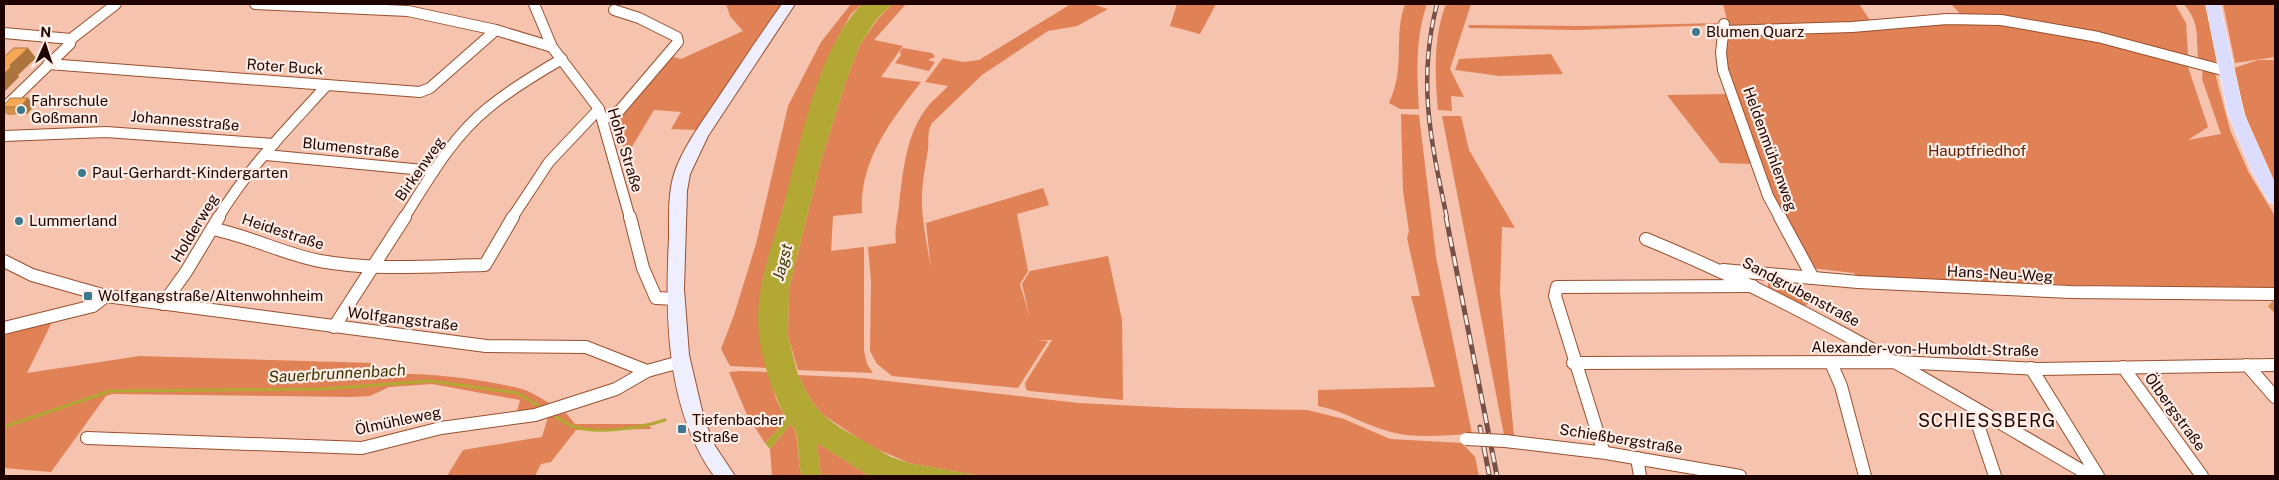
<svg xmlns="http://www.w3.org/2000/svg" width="2279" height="480" viewBox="0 0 2279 480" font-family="'Public Sans',sans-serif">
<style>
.green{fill:#e18156}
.water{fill:#b3a834}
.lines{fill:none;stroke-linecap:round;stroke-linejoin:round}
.stream{stroke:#b3a834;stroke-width:3}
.street-far1-casing{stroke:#98502e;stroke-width:12}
.street-casing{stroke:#98502e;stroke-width:14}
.secondary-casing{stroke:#98502e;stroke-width:2}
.primary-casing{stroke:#fff;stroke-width:1}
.street-far1{stroke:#fff;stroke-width:10}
.street{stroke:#fff;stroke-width:12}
.secondary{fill:#eef;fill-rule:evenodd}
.primary{fill:#dcddfe;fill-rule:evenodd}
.rail-far1-casing{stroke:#755147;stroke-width:4.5}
.rail-casing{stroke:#755147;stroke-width:5}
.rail-far1{stroke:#feece5;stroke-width:2.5;stroke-dasharray:8;stroke-linecap:butt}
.rail{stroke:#feece5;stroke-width:3;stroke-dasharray:10;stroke-linecap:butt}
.street-bridge-casing{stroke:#98502e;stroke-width:14;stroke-linecap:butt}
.street-bridge{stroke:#fff;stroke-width:12}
.wall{fill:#d4904b}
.shaded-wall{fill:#ac753d}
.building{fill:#f6a757;stroke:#ac753d}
.poi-dot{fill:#3b798f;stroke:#feece5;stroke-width:2}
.labels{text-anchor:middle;stroke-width:4.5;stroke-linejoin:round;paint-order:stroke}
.poi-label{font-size:15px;fill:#1e0300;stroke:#feece5;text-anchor:start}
.street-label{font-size:15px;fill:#1e0300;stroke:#feece5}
.park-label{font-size:15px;fill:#602301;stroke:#feece5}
.water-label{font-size:16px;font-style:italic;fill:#3c3806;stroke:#feece5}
.quarter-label{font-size:18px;letter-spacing:1px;fill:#1e0300;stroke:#feece5}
</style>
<rect width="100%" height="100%" fill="#f5c3ae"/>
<g class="green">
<polygon points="726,4 782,4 696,130 671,129 681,112 654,110 624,160 617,114 671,56 681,59 743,31 730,16"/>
<polygon points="851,4 862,4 851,14 839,35 821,74 763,278 758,319 767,368 730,366 721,349 734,315 756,244 788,106 821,42"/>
<path d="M892,4H906L874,40L903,46L881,77L921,82C890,122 859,161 862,213L833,216L831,251L864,247V351L867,364L873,373L798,370L788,336L789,288L822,157L847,78L860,45L877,20Z"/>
<path d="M1071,4H1092L1108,9L1077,26L1048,31L982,75L932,123C927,131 929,140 928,149C925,169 921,187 922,207C923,228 928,249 931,269L926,223L1043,188L1049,205L1017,214L1028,271L1020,284L1030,318L1022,284L1030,271L1108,256L1122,320L1123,400L1029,391L1026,389L1025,383L1052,340H1037L1048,341L1018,388L892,376L877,364L870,351L871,281L868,247L896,243C894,229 898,219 899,205C903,172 906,132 929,105C934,99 942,93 948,86L925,82L943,58L963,62L979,60Z"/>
<polygon points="1177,4 1216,4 1200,34 1170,26"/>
<path d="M1405,4H1427C1415,38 1417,74 1419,109H1400L1389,103C1406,67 1393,37 1405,4Z"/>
<path d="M1446,4H1471L1450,69L1464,97L1451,96L1452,111L1438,110C1435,74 1433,38 1446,4Z"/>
<polygon points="1723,4 1859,4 1872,23 1737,28 1728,24"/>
<polygon points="1951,4 2175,4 2186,23 2188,55 2180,56 1962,16"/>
<path d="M2184,4H2207L2218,60C2211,66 2205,62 2198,57C2196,34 2200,24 2184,4Z"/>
<polygon points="2223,4 2275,4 2275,57 2235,63"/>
<polygon points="1968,21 2057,30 2187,64 2208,127 2188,140 2221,134 2202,79 2203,68 2215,73 2230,130 2249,173 2275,216 2275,288 2067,285 1857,277 1854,273 1811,268 1772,196 1727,70 1724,53 1727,33"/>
<polygon points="1721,23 1719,25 1576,30 1469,28 1468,25 1587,26"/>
<polygon points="903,48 932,53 935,57 928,60 935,62 929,71 895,63 901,55 900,51"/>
<polygon points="1551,54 1563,74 1500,76 1455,70 1459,59"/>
<path d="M2258,60H2275V187C2253,151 2243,108 2234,68Z"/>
<polygon points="1730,94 1753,164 1720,163 1667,95"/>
<path d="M1401,114L1419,115L1436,257L1472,434C1446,435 1417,439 1391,432C1366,426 1345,411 1318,406V390L1435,387L1411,296H1420L1407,238L1409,231L1403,191Z"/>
<polygon points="1442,116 1461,116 1469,150 1515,228 1502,227 1500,292 1514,436 1504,435"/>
<polygon points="1768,278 1799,281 1808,304 1804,306 1768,287"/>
<path d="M52,322L27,373L140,356L373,363L364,378C403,368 482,379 522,389C532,392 543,400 553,405L516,415L520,400L432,384L389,387L370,396L352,397L112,394L106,396L51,472L4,468V335Z"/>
<polygon points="741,371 768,372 776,399 785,417 780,427 765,443 747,415 729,372"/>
<polygon points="798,375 862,378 1078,403 1179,408 1307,410 1344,419 1390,439 1462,443 1475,457 1479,476 981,476 909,463 870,446 822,414 811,400"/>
<polygon points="566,413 575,424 647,424 652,429 576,430 551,462 541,464 535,476 447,476 463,450 542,437 548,417"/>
<path d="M791,424C801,437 796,460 802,476H772L770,449Z"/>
<polygon points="817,443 869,476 821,476"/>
</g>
<path class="water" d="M862,4H892L876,20L860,45L847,78L822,157L789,288L788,336L798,375L811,400L822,414L839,427L891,457L909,463L981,476H869L817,443L821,476H802C796,460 802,437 791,424L770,449L765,443L780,427L785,417C771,388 758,351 758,319C758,280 774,240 784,204C801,143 817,49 862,4Z"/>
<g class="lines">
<g class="stream">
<path d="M552,414C558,418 565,423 572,426C596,435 641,428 665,420"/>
<polyline points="4,427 110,391 321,389 431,381 517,393 544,409"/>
</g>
<defs>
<g id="street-far1">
<polyline points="255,4 408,11 496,30 552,47"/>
<polyline points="534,4 552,47 599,109 630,218"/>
<polyline points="1724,24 1721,53 1723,70 1768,196 1780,218"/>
<polyline points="1724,31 1852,27 1947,19 2001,20 2098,37 2226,71"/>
<polyline points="4,33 71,39"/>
<polyline points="71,39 116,4"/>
<polyline points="48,64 420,92 430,88 496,30"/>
<polyline points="4,108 70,44 71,39"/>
<polyline points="603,120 620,110 678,42 677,37 639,18 614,10"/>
<polyline points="4,136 106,132 274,144"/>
<polyline points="266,155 434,171"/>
<path d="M218,218C247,169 289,127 327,85"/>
<path d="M404,218C428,180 452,137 488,108C511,89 536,74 562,59"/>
<polyline points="512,218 549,162 599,109"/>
</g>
<g id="street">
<polyline points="630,217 643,268 656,298 677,299"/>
<polyline points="1780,217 1813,278"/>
<path d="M213,229C250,236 283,254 320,261C374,271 431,266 485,265L513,217"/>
<path d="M1646,239C1803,303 1945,391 2091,476"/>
<polyline points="4,261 32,275 106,296 486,346 586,347 647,371 680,362"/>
<polyline points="1723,270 1858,282 2070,292 2275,294"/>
<polyline points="163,304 186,272 219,217"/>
<polyline points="334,327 405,217"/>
<polyline points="4,328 93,306 106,296"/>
<polyline points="1573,363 1897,362 2039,369 2275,365"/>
<polyline points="1831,363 1841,386 1865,476"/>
<polyline points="2247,365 2275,397"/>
<polyline points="2123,367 2202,476"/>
<polyline points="2031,368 2098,476"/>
<polyline points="1982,413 1978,425 1995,476"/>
<polyline points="87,438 362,448 441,428 535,415 616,389 647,371"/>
<polyline points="1505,441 1606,453 1740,476"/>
<polyline points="1603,450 1555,296 1557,287 1753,286"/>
<polyline points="1637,458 1640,476"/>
</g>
<path id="secondary" d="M782,4H795L708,136L690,174L687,191L684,289L689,355L704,419L715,446L735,476H714C666,409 665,318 669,238C669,218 668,194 674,174C683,147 702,122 718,98C739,67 760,35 782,4Z"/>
<polygon id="primary" points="2206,4 2220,4 2244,114 2275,184 2275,204 2269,202 2252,172 2228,114"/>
</defs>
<use href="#street-far1" class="street-far1-casing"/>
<use href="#street" class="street-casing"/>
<use href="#secondary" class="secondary-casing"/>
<use href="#primary" class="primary-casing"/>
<use href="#street-far1" class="street-far1"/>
<use href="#street" class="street"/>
<use href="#secondary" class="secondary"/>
<use href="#primary" class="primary"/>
<defs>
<path id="rail-far1" d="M1437,4C1417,81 1431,142 1447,218"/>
<g id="rail">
<polyline points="1446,217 1497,476"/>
<polyline points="1480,427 1489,474"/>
</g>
</defs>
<use href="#rail-far1" class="rail-far1-casing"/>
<use href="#rail" class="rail-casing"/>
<use href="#rail-far1" class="rail-far1"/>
<use href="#rail" class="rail"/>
<defs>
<polyline id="street-bridge" points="1466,439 1505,441"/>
</defs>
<use href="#street-bridge" class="street-bridge-casing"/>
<use href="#street-bridge" class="street-bridge"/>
</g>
<g class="wall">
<polygon points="28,98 34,106 27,114 8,115 4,110 4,105"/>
<polygon points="2275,299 2275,314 2268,306"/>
</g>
<g class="shaded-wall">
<polygon points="28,48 36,58 18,75 19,77 4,92 4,74 10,65"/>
<polygon points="28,98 34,106 27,114 20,107"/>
</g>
<g class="building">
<polygon points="14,48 28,48 10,65 11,67 4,74 4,57"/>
<polygon points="10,98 28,98 20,107 4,107 4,105"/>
</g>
<g class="poi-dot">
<circle cx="1696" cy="32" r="5"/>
<circle cx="21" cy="110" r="5"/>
<circle cx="82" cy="173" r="5"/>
<circle cx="19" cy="221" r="5"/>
<rect x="83" y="291" width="10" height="10" rx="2.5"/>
<rect x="677" y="424" width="10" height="10" rx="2.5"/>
</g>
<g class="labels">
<g class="poi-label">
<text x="1706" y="37">Blumen Quarz</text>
<text x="31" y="106">Fahrschule<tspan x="31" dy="17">Goßmann</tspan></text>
<text x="92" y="178">Paul-Gerhardt-Kindergarten</text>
<text x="29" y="226">Lummerland</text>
<text x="98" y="301">Wolfgangstraße/Altenwohnheim</text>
<text x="692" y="425">Tiefenbacher<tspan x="692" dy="17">Straße</tspan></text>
</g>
<g class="street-label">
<text transform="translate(285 67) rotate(4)" y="5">Roter Buck</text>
<text transform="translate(185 121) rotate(5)" y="5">Johannesstraße</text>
<text transform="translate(351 148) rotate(6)" y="5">Blumenstraße</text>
<text transform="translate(1770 149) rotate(70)" y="5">Heldenmühlenweg</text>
<text transform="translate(625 150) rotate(73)" y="5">Hohe Straße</text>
<text transform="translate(420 169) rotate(-55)" y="5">Birkenweg</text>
<text transform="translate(195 228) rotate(-59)" y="5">Holderweg</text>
<text transform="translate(283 232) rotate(18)" y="5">Heidestraße</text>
<text transform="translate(2000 274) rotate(3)" y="5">Hans-Neu-Weg</text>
<text transform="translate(1801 292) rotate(28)" y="5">Sandgrubenstraße</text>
<text transform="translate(403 319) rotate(7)" y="5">Wolfgangstraße</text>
<text transform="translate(1925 349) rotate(1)" y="5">Alexander-von-Humboldt-Straße</text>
<text transform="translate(2175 412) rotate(54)" y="5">Ölbergstraße</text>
<text transform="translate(398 421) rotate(-12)" y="5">Ölmühleweg</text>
<text transform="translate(1621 439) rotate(9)" y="5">Schießbergstraße</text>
</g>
<g class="park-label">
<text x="1977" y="156">Hauptfriedhof</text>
</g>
<g class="water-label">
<text transform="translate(782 262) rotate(-75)" y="6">Jagst</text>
<text transform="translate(337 373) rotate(-3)" y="6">Sauerbrunnenbach</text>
</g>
<g class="quarter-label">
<text x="1987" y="427">SCHIESSBERG</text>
</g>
</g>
<rect width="2279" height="480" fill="none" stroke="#1e0300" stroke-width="10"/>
<g transform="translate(45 45) rotate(3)" stroke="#feece5" stroke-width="4" paint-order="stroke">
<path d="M0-4L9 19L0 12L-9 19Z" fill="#1e0300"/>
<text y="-8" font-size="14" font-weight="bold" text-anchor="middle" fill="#1e0300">N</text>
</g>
</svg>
